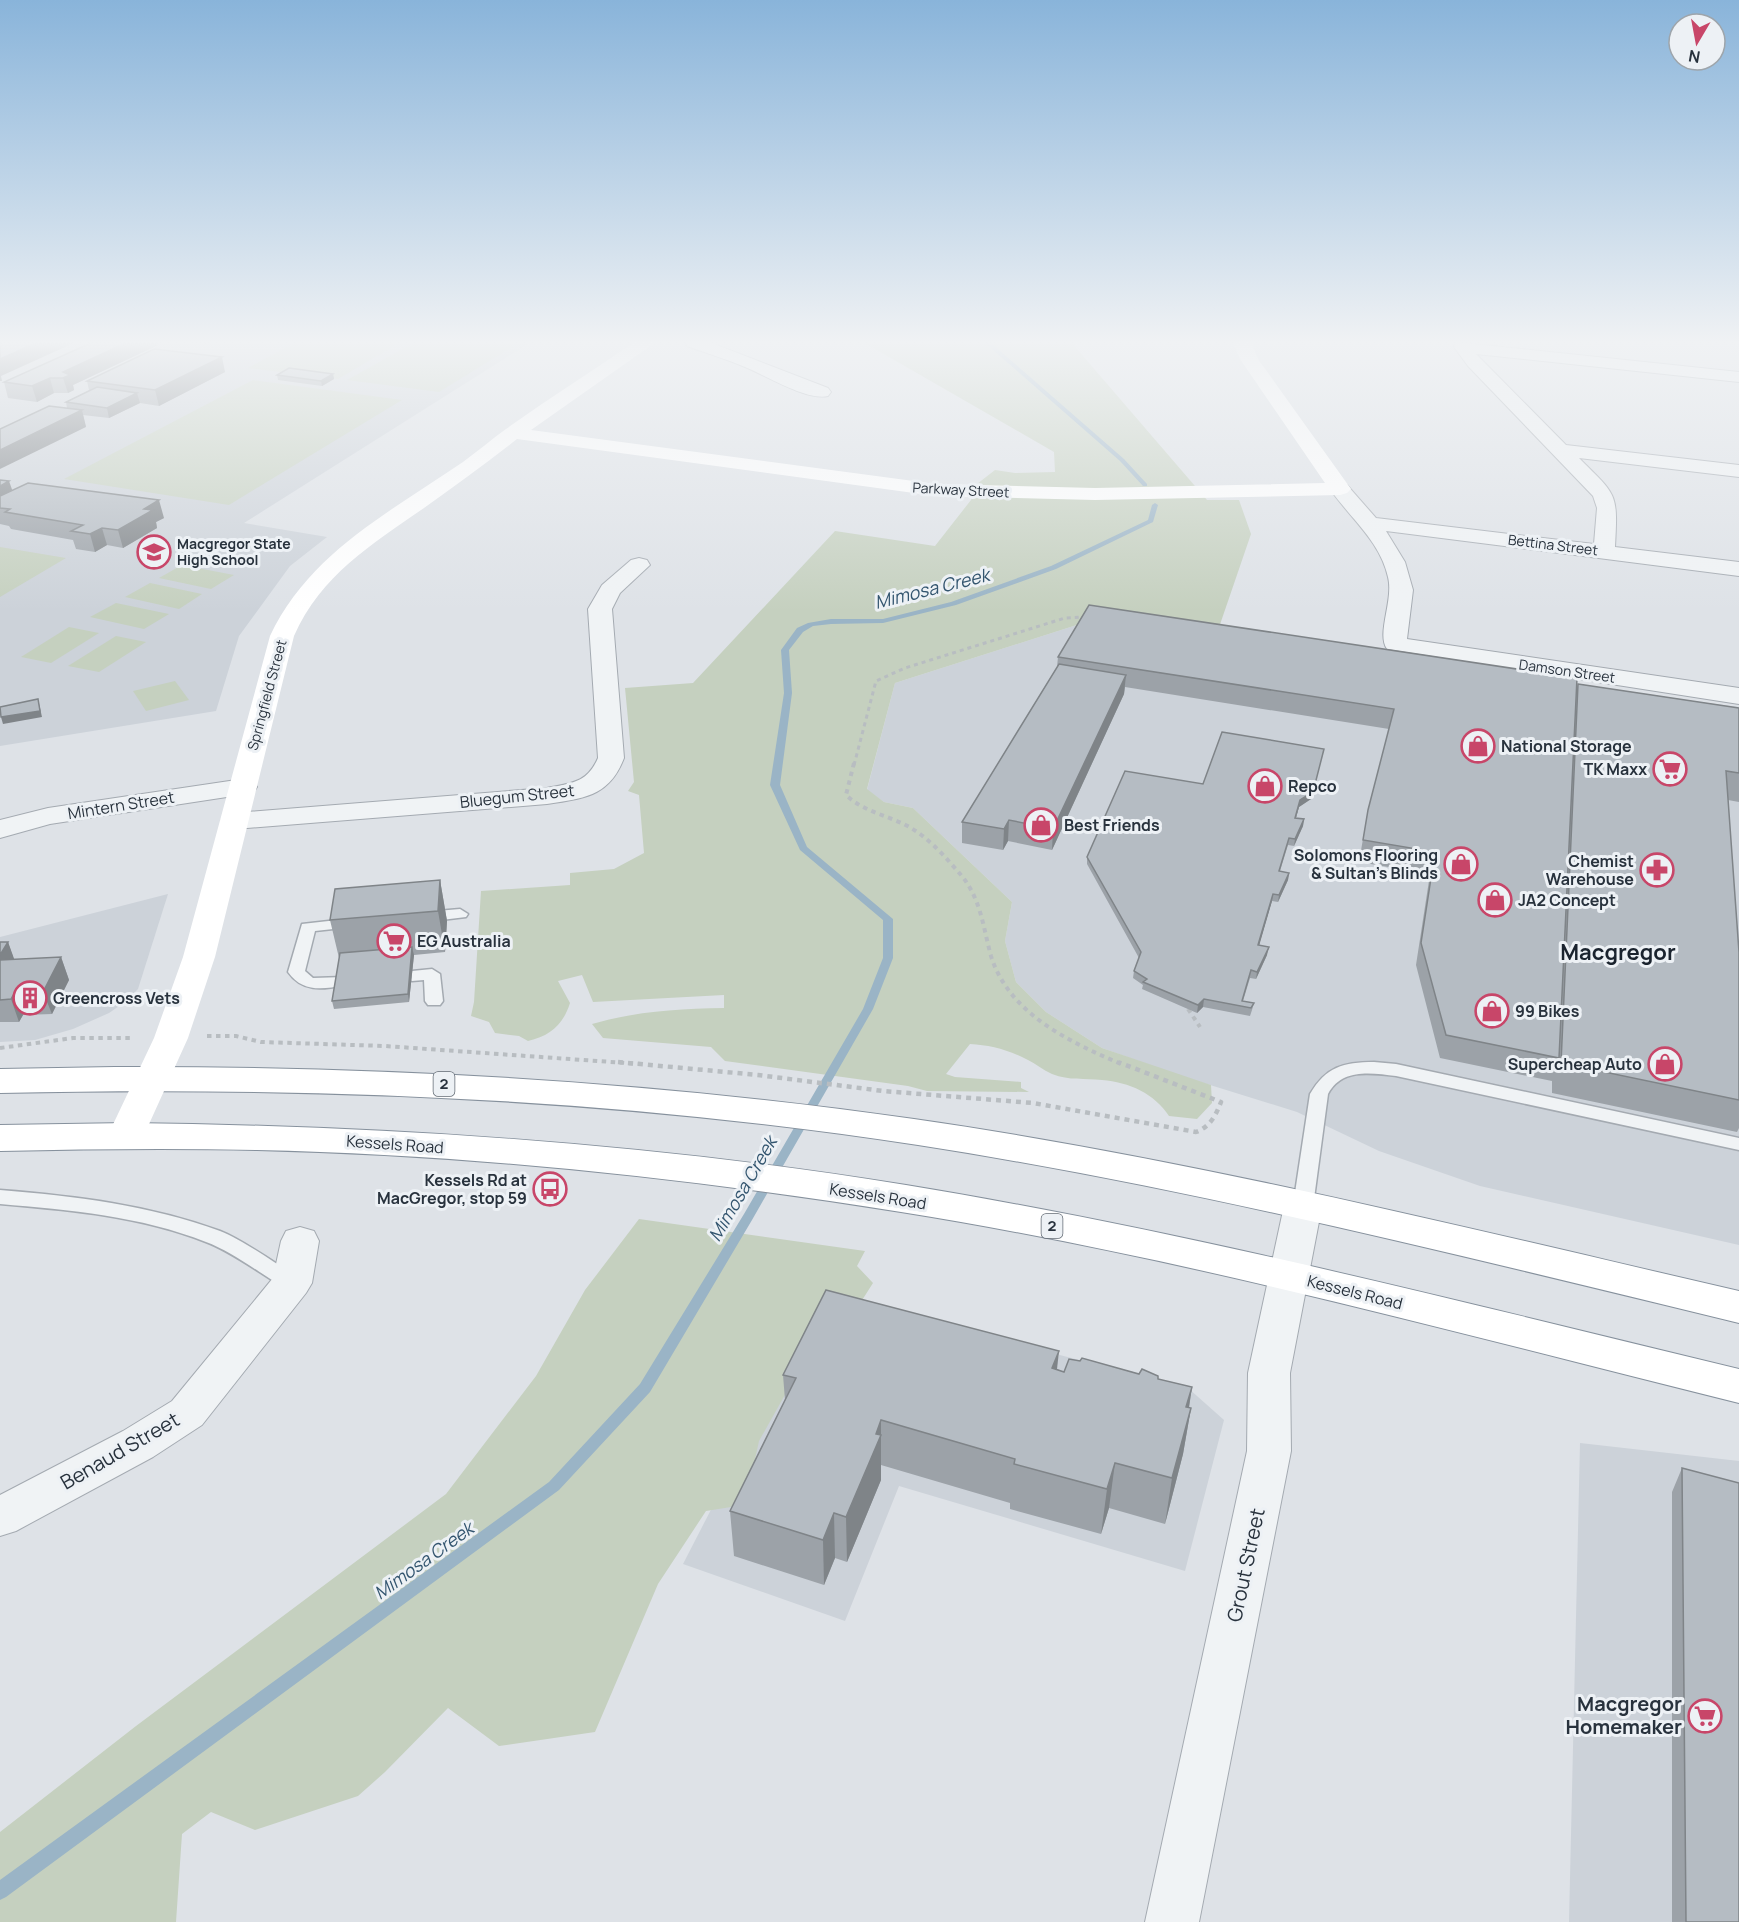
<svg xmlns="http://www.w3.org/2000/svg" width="1739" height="1922" viewBox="0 0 1739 1922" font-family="Manrope,sans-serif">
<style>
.built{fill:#ccd2d9}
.green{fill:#c5d0bf}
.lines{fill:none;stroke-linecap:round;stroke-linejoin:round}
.stream{fill:#9ab4c6;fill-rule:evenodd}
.lane-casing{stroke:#a4aab1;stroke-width:3}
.street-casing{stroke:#a4aab1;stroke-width:2}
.highway-casing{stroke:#86919d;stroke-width:2}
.path-far2{stroke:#b8bdc1;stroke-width:3;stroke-dasharray:4 4;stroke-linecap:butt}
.path-far1{stroke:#b8bdc1;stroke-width:4;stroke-dasharray:4.5 4.5;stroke-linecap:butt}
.path{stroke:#b8bdc1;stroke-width:4.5;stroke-dasharray:5 5;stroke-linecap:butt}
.lane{fill:#f0f3f5;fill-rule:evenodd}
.street{fill:#f0f3f5;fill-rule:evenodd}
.secondary{fill:#fff;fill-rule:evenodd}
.highway{fill:#fff;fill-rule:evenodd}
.wall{fill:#9ca2a8}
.shaded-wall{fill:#7f8488}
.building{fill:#b5bcc3;stroke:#7f8488;stroke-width:1.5}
.labels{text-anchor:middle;stroke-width:6;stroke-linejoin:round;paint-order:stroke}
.far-street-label{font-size:14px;fill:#28323d;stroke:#edf1f5}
.far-poi-label{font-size:14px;font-weight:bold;fill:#28323d;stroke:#edf1f5;text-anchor:start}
.shield{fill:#edf1f5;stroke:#636b74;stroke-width:1.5}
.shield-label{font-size:15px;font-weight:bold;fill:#28323d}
.poi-label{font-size:16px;font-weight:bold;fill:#28323d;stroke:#edf1f5;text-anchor:start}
.street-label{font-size:16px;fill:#28323d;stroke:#edf1f5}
.water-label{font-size:18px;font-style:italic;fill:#33556f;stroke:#edf1f5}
.near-street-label{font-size:20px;fill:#28323d;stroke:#edf1f5}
.near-poi-label{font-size:20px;font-weight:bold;fill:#28323d;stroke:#edf1f5;text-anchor:end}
.district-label{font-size:22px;font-weight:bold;fill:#1a232e;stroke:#edf1f5}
</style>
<rect width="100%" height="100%" fill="#dee2e7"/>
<g class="built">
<polygon points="0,342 531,342 244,523 327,537 290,566 239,636 216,711 0,746"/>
<polygon points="1083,623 1739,707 1739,1245 1480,1186 1379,1151 1297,1112 1178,1075 1102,1048 1046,1012 1016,982 1005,941 1012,902 913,808 884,802 867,790 895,683"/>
<polygon points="168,894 138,989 125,1002 109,1013 73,1029 35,1040 0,1042 0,937"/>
<polygon points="822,1294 1188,1388 1224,1420 1185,1571 899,1486 845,1621 683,1564"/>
<polygon points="1580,1443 1739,1461 1739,1922 1569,1922"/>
</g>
<g class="green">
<polygon points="296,342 401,342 338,379 248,368"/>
<polygon points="415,342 520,342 439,392 347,380"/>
<path d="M863,342H1071L1207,500H1239L1251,534L1214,642L1083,623L895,683L867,789L884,802L913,808L1012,902L1005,941L1016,982L1046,1012L1102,1048L1211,1085L1212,1103L1197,1119L1169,1116C1155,1094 1129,1082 1102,1080C1084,1078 1070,1081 1052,1074C1043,1070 1036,1064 1028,1060C1009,1050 990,1045 970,1044L946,1074L955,1077L1021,1082V1088L1029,1092L927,1091L908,1086L725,1061L711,1047L603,1038L592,1024C637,1011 677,1009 724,1008V995L593,1002L582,975L558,981L570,1003C563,1025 550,1036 528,1041L519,1036L495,1033L489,1022L471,1016L474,1002L481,891L570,885V873L614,869L644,853L639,795L628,791L634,782L625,688L693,683L835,531L935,546L971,500L977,484L995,470L1015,473L1055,472L1054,452Z"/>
<polygon points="253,380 402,400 229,505 64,479"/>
<polygon points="0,547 66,558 0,597"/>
<polygon points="182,565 234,575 211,589 159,578"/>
<polygon points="150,583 202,594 179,609 125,597"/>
<polygon points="116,603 169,614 144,629 90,617"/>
<polygon points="69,627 99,633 51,663 21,657"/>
<polygon points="116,636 146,642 99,672 68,666"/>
<polygon points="175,681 189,700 146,711 133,691"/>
<polygon points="639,1219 865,1251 857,1266 873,1283 859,1305 832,1311 759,1441 750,1482 731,1507 706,1511 658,1584 595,1732 499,1746 448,1708 385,1772 358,1796 255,1830 211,1812 182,1834 176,1922 0,1922 0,1832 136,1726 446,1494 536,1376 585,1290"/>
</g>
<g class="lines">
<g class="stream">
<polygon points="984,342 990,342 1124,459 1147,484 1147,486 1143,486 1120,461"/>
<polygon points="1155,503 1158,505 1153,522 1056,569 956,605 883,623 831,624 813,626 803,632 789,650 792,693 780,785 807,847 893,919 893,958 873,1009 752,1220 650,1392 559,1490 6,1897 0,1900 0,1880 549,1482 640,1384 744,1214 863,1009 883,958 883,920 800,850 770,785 784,693 781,650 797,628 808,623 831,619 883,619 951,602 1051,566 1148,520 1152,505"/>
</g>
<defs>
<g id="lane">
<polygon points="460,909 468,914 466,917 425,922 417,917 425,912"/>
<path d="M355,918L363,923L361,926L315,931L305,971L313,978L344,977L346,981L344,985C322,990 302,992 288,972L302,924Z"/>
<polygon points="432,969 440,974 443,1001 440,1005 428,1005 425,1001 424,980 412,981 404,976 412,971"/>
<path d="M1374,1062L1396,1064L1739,1138V1150L1396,1076C1371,1073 1342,1068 1328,1094L1313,1206L1310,1211L1303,1213L1296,1211L1293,1206L1310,1094C1326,1067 1343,1062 1374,1062Z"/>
<path d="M0,1190C75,1196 149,1205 220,1231C245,1241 276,1264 299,1278L302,1283L299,1288L292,1291L285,1288C261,1274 231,1251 206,1242C140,1216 70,1210 0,1204Z"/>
</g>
<g id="street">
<path d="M685,342H709L828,388L831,392L828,396C807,401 765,375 745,367C726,359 706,353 687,346Z"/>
<path d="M1455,342L1739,372V382L1476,354L1566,445L1739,465V477L1579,458C1617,496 1618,492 1615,547L1739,562V576L1386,531L1405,562L1413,590L1407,639L1739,688V704L1387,649C1376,634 1394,600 1388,577C1380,541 1350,518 1330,489L1333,485H1347L1376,518L1594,544L1597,508L1593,496L1468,366L1454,347Z"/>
<path d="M639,558L647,560L650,565L620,593L612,609L624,758C609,797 584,798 547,804L235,829L225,827L221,821L225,815L235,813L547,788C572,783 587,783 598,758L588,609L602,585L631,560Z"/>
<polygon points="243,779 253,781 257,787 253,793 50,824 0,838 0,820 48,808"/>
<polygon points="1303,1193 1316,1197 1322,1206 1290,1373 1291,1451 1199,1922 1145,1922 1247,1451 1248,1373 1284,1206 1290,1197"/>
<polygon points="300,1227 314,1231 319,1241 312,1283 306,1293 202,1425 153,1457 16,1531 0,1536 0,1495 123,1431 172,1401 273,1278 281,1241 286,1231"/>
</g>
<g id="highway">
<path d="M115,1067C383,1066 649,1081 914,1119C1192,1159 1466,1228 1739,1291V1323C1467,1257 1195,1188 918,1145C614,1098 307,1086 0,1093V1069Z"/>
<path d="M129,1123C389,1126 648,1143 906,1185C1187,1231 1462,1302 1739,1369V1403C1461,1334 1184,1257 901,1212C688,1178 473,1155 257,1150C171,1148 86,1149 0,1151V1125Z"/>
</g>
</defs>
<use href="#lane" class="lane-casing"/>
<use href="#street" class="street-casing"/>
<use href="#highway" class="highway-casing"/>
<polyline class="path-far2" points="854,765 876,681 905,668 1065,618 1086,617"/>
<g class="path-far1">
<path d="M854,763L846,795C865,813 889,815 911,828C930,839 947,859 961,875C981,899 983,927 991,956C1009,1014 1070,1042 1121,1064"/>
<polyline points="1188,1009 1200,1027"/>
<polyline points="207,1036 236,1036 261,1042 385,1046 640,1064"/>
<polyline points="0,1048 73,1038 134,1038"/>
</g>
<path class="path" d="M618,1062L758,1075L883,1091L1033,1103L1196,1132C1210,1127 1216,1115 1221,1102L1118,1062"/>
<use href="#lane" class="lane"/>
<use href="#street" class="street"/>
<path class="secondary" d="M635,342H656L531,430L936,484L1095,488L1325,483L1240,359L1233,342H1251L1258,359L1351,489L1347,493L1340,495L1095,500L936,496L517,439C487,463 455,486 424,508C371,545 321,575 294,636L215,957L188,1038L140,1144L127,1148L114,1144L108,1135L154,1038L183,957L270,636C309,553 390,512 463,462C478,451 492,439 506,429C548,399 592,371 635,342Z"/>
<use href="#highway" class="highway"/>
</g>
<g class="wall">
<polygon points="189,342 213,342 208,344"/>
<polygon points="158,345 73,385 74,390 68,393 54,393 37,402 8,398 4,382"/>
<polygon points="225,372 159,406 140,403 109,418 83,415 86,427 67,408 66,402 89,390 87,381"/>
<polygon points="333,374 334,379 322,386 278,380 277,375"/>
<polygon points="0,480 12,490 164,518 156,522 157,528 123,548 107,545 95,552 76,549 73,540 11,529 9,526 0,524"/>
<polygon points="1058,657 1576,689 1578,684 1739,708 1739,802 1728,800 1739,952 1739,1128 1737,1132 1552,1093 1552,1080 1552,1081 1440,1058 1416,965 1430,874 1359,862 1368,810 1389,729 1125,687 1124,694 1052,850 1008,841 1003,850 962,843 962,822 1057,667"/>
<polygon points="1324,749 1311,799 1299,807 1296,818 1304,819 1303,826 1294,846 1288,845 1280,871 1289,873 1288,880 1278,902 1272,901 1259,945 1267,955 1256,979 1250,978 1243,1001 1254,1003 1252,1010 1250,1016 1203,1007 1197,1013 1142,989 1143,985 1133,978 1134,971 1139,958 1087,864 1087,857 1203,784"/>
<polygon points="440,880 447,921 445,952 414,955 409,1002 334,1009 332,1001 339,958 330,920"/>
<polygon points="8,942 14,960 61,957 69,980 52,1014 23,1015 19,1022 0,1022 0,955"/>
<polygon points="1057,1369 1064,1372 1158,1379 1192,1387 1189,1408 1191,1408 1183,1454 1165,1524 1109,1508 1101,1534 1010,1509 1010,1503 881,1465 881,1480 847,1562 835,1558 824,1585 734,1556 730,1511 785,1400 783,1375"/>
<polygon points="1682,1468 1739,1922 1672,1922 1672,1492"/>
</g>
<g class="shaded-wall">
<polygon points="38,342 76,342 1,376 2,381 0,381 0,359"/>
<polygon points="128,342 157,342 158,345 73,385 74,390 68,393 63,378 63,372"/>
<polygon points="222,357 225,372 159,406 155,390"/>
<polygon points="333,374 334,379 322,386 321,381"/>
<polygon points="50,378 54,393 37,402 32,386"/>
<polygon points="137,393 140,403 109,418 107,408"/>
<polygon points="82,410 86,427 0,469 0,450"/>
<polygon points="9,481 15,498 0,506 0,486"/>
<polygon points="159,500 164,518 156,522 157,528 123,548 118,530 144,509"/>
<polygon points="102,528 107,545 95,552 90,534"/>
<polygon points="1126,675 1124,694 1052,850 1053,829"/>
<polygon points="38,699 42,717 3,724 1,717"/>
<polygon points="1324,749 1311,799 1299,807 1294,825 1300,800"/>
<polygon points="1304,819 1303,826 1294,846 1295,839"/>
<polygon points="1009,820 1008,841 1003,850 1004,829"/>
<polygon points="1289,873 1288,880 1278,902 1279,895"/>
<polygon points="440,880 447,921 445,952 438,911"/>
<polygon points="1273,894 1272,901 1257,953 1258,945"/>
<polygon points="8,942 16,964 0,968 0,955"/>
<polygon points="412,947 414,955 409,1002 408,994"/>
<polygon points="1269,947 1267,955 1256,979 1257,972"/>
<polygon points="61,957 69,980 52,1014 43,992"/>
<polygon points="15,992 23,1015 19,1022 11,999"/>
<polygon points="1204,999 1203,1007 1197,1013 1198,1005"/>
<polygon points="1059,1351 1054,1396 1052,1368"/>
<polygon points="1192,1387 1185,1432 1191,1408 1183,1454 1165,1524 1172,1478 1186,1407"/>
<polygon points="881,1420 881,1480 847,1562 846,1517 876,1434"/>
<polygon points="1115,1463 1109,1508 1101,1534 1107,1489"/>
<polygon points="834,1513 835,1558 824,1585 823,1540"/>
</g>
<g class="building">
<polygon points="2,342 38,342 0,359 0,343"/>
<polygon points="93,342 128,342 63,372 70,375 63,378 50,378 32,386 4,382"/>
<polygon points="154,349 222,357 155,390 87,381"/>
<polygon points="289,368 333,374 321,381 277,375"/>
<polygon points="97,387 137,393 107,408 66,402"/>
<polygon points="49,406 82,410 0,450 0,429"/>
<polygon points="0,480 9,481 0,486"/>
<polygon points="28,483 159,500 144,509 153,510 118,530 102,528 90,534 71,531 83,525 5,512 10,509 0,508 0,496"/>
<polygon points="1089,605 1577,678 1559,1058 1446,1035 1421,943 1435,852 1363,840 1368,810 1394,709 1058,657"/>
<polygon points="1059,664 1126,675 1053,829 1009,820 1004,829 962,822"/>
<polygon points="1578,684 1739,708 1739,773 1726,771 1739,952 1739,1100 1561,1063"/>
<polygon points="38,699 40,711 1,717 0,707"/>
<polygon points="1222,732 1324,749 1313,792 1300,800 1295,818 1304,819 1295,839 1289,838 1279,871 1289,873 1279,895 1273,894 1258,945 1269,947 1257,972 1251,970 1242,1001 1254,1003 1251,1008 1204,999 1198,1005 1143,982 1147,979 1134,971 1141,952 1087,857 1125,771 1203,784"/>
<polygon points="440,880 438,911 330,920 335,889"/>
<polygon points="0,942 8,942 0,955"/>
<polygon points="412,947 408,994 332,1001 340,953"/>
<polygon points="61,957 43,992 15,992 11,999 0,1000 0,960"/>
<polygon points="826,1290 1059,1351 1052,1368 1064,1372 1069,1359 1080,1361 1082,1358 1139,1374 1142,1369 1158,1376 1158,1379 1192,1387 1186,1407 1191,1408 1172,1478 1115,1463 1107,1489 1014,1464 1015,1459 881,1420 876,1434 881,1435 846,1517 834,1513 823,1540 730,1511 796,1378 783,1375"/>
<polygon points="1682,1468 1739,1483 1739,1922 1686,1922"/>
</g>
<linearGradient id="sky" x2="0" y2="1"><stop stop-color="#89b4da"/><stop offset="0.56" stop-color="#f0f2f4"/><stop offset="1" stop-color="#f0f2f4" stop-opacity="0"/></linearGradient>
<rect width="1739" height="611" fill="url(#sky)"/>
<defs>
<symbol id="school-ring" viewBox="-11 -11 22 22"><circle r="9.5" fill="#edf1f5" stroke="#c84669" stroke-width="1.5"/><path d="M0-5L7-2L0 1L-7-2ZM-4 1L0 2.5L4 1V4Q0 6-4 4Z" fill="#c84669"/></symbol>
<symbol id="shop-ring" viewBox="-11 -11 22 22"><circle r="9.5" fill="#edf1f5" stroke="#c84669" stroke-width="1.5"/><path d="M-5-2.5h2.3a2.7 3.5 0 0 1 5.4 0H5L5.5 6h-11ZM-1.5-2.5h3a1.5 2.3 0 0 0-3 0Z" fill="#c84669"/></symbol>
<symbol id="supermarket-ring" viewBox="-11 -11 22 22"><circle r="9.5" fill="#edf1f5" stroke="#c84669" stroke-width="1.5"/><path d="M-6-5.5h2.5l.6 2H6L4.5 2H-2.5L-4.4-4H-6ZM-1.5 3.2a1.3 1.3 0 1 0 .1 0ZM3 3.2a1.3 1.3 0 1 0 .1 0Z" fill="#c84669"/></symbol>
<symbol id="pharmacy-ring" viewBox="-11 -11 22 22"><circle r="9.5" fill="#edf1f5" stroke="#c84669" stroke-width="1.5"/><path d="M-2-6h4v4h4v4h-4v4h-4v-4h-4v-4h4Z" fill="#c84669"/></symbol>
<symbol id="building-ring" viewBox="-11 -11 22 22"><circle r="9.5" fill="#edf1f5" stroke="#c84669" stroke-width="1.5"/><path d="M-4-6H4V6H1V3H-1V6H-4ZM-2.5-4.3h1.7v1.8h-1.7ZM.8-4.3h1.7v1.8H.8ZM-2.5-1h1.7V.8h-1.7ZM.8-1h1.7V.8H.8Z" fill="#c84669"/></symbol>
<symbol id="bus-ring" viewBox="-11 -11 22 22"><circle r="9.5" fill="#edf1f5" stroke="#c84669" stroke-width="1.5"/><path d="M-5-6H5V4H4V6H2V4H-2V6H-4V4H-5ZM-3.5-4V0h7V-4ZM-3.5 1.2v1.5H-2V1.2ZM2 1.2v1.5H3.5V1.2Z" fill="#c84669"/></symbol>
</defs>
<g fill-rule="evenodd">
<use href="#school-ring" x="135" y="533" width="38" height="38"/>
<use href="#shop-ring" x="1459" y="727" width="38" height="38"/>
<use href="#supermarket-ring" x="1651" y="750" width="38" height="38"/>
<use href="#shop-ring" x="1246" y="767" width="38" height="38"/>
<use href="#shop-ring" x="1022" y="806" width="38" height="38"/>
<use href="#shop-ring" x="1442" y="845" width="38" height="38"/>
<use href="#pharmacy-ring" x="1638" y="851" width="38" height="38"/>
<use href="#shop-ring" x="1476" y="881" width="38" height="38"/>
<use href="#supermarket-ring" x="375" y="922" width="38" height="38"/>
<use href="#building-ring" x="11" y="979" width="38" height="38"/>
<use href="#shop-ring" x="1473" y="992" width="38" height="38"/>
<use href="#shop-ring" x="1646" y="1045" width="38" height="38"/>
<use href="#bus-ring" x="531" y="1170" width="38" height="38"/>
<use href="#supermarket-ring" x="1686" y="1697" width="38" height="38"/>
</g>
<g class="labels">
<g class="far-street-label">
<text transform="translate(961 490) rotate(3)" y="5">Parkway Street</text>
<text transform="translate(1553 545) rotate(7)" y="5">Bettina Street</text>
<text transform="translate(1567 671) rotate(8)" y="5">Damson Street</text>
<text transform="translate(267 695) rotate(-75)" y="5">Springfield Street</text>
</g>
<g class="far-poi-label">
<text x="177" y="549">Macgregor State<tspan x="177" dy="16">High School</tspan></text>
</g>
<g class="shield">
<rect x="433.5" y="1072" width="21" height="24" rx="4.5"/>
<rect x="1041.5" y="1214" width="21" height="24" rx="4.5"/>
</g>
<g class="shield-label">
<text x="444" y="1089">2</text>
<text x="1052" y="1231">2</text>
</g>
<g class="poi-label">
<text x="1501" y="752">National Storage</text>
<text x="1647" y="775" text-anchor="end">TK Maxx</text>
<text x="1288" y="792">Repco</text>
<text x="1064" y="831">Best Friends</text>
<text x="1438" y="861" text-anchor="end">Solomons Flooring<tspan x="1438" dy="18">&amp; Sultan's Blinds</tspan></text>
<text x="1634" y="867" text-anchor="end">Chemist<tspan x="1634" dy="18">Warehouse</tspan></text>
<text x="1518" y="906">JA2 Concept</text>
<text x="417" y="947">EG Australia</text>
<text x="53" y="1004">Greencross Vets</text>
<text x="1515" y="1017">99 Bikes</text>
<text x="1642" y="1070" text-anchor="end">Supercheap Auto</text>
<text x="527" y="1186" text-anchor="end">Kessels Rd at<tspan x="527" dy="18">MacGregor, stop 59</tspan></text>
</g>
<g class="street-label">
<text transform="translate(517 796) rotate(-6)" y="6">Bluegum Street</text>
<text transform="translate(121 805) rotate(-9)" y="6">Mintern Street</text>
<text transform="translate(395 1144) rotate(4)" y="6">Kessels Road</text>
<text transform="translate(878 1196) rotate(9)" y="6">Kessels Road</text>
<text transform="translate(1355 1292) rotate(14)" y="6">Kessels Road</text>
</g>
<g class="water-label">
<text transform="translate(932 589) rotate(-14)" y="6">Mimosa Creek</text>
<text transform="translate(743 1189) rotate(-60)" y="6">Mimosa Creek</text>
<text transform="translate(424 1561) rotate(-36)" y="6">Mimosa Creek</text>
</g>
<g class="near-street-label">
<text transform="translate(120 1451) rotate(-30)" y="7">Benaud Street</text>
<text transform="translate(1246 1565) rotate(-78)" y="7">Grout Street</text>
</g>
<g class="near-poi-label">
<text x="1682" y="1711">Macgregor<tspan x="1682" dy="23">Homemaker</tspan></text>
</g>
<g class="district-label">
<text x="1618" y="960">Macgregor</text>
</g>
</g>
<g transform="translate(1697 42) rotate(190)"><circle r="28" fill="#edf1f5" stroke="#9ea5ab" stroke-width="1.5"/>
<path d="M0-4.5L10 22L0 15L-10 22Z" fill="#c84669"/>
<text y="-9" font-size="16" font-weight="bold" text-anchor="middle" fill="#28323d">N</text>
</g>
</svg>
